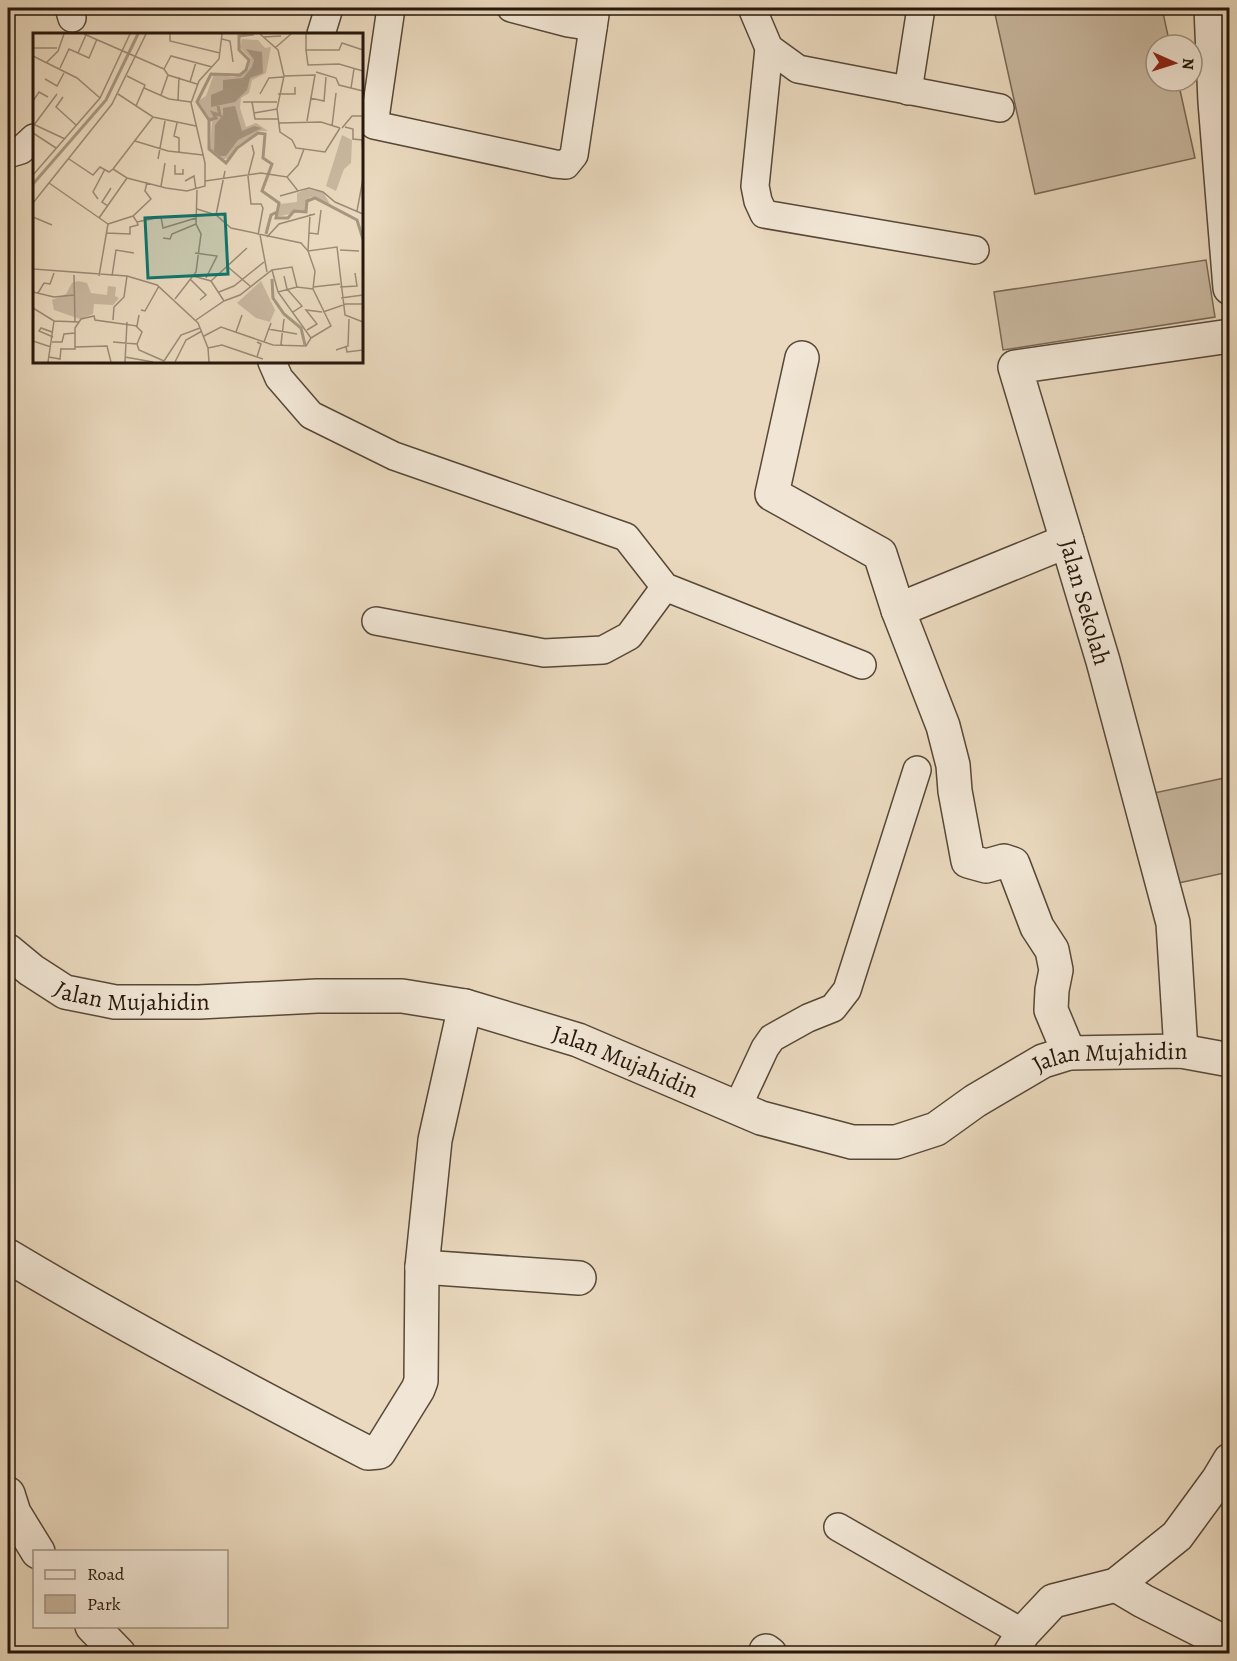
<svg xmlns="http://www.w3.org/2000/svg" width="1237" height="1661" viewBox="0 0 1237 1661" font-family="Alegreya,serif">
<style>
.green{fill:#c9b8a0;stroke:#786856;stroke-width:1.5}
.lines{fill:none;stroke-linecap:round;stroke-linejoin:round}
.lane-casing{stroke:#574838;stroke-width:30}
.street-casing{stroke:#574838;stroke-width:36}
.lane{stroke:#f1e6d5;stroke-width:27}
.street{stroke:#f1e6d5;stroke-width:33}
.labels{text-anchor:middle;stroke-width:4.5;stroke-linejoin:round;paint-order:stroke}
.street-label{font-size:24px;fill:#26170c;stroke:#f1e6d5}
.inset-river{fill:none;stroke:#a79781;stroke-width:3}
.inset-road{fill:none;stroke:#9c8b77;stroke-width:1.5}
.view{fill:#0f766e;fill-opacity:0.15;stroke:#0f766e;stroke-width:3}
.inset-edge{fill:none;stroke:#26170c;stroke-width:3}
</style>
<rect width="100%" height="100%" fill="#ead9be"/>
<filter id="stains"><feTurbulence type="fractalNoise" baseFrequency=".00333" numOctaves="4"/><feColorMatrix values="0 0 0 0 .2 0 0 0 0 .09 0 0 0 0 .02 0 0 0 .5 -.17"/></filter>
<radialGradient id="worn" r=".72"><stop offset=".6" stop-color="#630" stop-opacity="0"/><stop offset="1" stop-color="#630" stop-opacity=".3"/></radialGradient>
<g class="green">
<polygon points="1026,8 1162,8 1170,45 1156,45 1156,81 1178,81 1195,158 1035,194 995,14"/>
<polygon points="1206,260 1215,317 1003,350 994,292"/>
<polygon points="1229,777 1229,872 1174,884 1154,793"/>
</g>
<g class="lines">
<defs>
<g id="lane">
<polyline points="69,8 72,18"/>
<polyline points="391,8 374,125 555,164 566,165 574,155 596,8"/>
<polyline points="511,8 568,23 593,27"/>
<polyline points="752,8 769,48 798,69 1000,108"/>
<polyline points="321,34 329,8"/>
<polyline points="769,48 755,186 758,201 764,214 975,250"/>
<polyline points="908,91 921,8"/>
<polyline points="8,154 21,150 34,138"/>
<polyline points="272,362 279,378 311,415 394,456 626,537 665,587 862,665"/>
<polyline points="376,621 544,653 603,650 629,636 665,587"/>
<polyline points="737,1108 765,1048 772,1038 808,1018 833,1008 847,990 917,770"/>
<polyline points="838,1527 1023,1633"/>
</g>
<g id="street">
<polyline points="1211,8 1215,102 1230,288"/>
<polyline points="802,358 772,494 880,554 898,610 943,726 953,765 955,791 968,861 986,866 1004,861 1013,864 1037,927 1052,950 1056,970 1052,990 1051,1010 1069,1053"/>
<polyline points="898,610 1067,541"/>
<path id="s1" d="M8,951L31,970L65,992L115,1002H199L317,996H402L465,1006L578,1040L761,1118L852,1142H896L936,1129L975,1101L1043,1061L1069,1053L1181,1051L1230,1060"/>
<polyline points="1181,1051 1173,923 1103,661 1015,367 1230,336"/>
<path d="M8,1256C125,1326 246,1390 368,1453L379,1452L418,1389L421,1381L422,1267L435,1140L465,1006"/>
<polyline points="422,1267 579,1278"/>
<polyline points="8,1494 14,1513 38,1552"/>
<polyline points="1116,1585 1143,1601 1230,1645"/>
<polyline points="92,1626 119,1654"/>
<polyline points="766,1651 770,1654"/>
<polyline points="1010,1654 1023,1633 1053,1601 1116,1585 1177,1536 1218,1480 1230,1460"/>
</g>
</defs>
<use href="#lane" class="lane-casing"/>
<use href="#street" class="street-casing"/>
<use href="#lane" class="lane"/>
<use href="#street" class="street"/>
</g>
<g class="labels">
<g class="street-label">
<text transform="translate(1085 602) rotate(74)" y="8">Jalan Sekolah</text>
<text dy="8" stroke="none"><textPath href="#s1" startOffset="138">Jalan Mujahidin</textPath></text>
<text dy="8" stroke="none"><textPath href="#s1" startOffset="642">Jalan Mujahidin</textPath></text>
<text dy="8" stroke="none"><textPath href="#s1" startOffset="1164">Jalan Mujahidin</textPath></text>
</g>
</g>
<g transform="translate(33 33)">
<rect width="330" height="330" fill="#ead9be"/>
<path d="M209,6L225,7L232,15L238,14L233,40L219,47L216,60L208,65L207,75L213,94L223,90L235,98H226L204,113L198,124L189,127L177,115L179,89L165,68L173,63L181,41L201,44L215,36L218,26L207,15ZM309,102L319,107L318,130L311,136L303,158L293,153ZM274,156L290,159L297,171L277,164L272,178L243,184L247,171L264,169V160ZM45,248L54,250L58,260L74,262L75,253L83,254L82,263L86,265L80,272L61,271L60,281L47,286L21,277L19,267L33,261L39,250ZM228,248L242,277L237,289L223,285L204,270Z" fill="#c9b8a0"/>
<path d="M213,16L229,19L230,40L217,45L214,57L202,69L178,74V62L190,57V47L210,45L219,34L221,27ZM202,73L209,98L221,93L229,95L205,107L193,123H187L181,118L182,92L190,82V75Z" fill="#a79781"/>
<path class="inset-river" d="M221,1L206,3V17L216,27L213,37L207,42L178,41L164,69L176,87V116L193,130L204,115L225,100L232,101L230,125L239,131L229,158L246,170L243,185H255L261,178L273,179L274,168L282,165L324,187L330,206M176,87L183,85L180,80L187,82L185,73M0,151L73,67L105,1M233,201L238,182L244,179M239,246L240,265L251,281L268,295L272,312"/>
<path class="inset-road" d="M51,1L131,36M137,1V8L187,20M227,1L245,17L251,43M273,1V17H306L309,10L330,17M230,4L248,3M189,6L197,8L200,29M0,15H24M242,15L258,1M273,17L275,32L306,31L330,38M45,20L53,2M0,23L44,45L67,65M14,29L25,18L31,1M27,35L36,16L56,25L64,6M131,36L138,23L179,34M131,36L135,42L164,51M283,39L303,45L306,52L330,58M94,43L112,52L103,73M251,43L244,76L247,99L259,107L263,115L271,116M251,43L282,42L274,88M12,46L24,53L31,40M157,49L163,29M111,55L136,66L158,69M318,55L321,36M85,61L120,84L163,93M227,61L236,45L250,44M245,61H262V54M128,62L135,42M30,64L23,74L43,92M277,65L291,68L293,44M145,67L146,44M0,68L6,59L15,64M210,69H244M219,69L222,86H245M221,80L244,76M144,90L141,103L146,105V120M246,90L288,89L307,95M0,91L32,106M1,92L24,61M299,93L303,60M312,94L320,96V106L329,107L330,120M309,95L319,83H330M0,100L23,115M102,108L135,118L170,122M219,112L221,120L215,143L218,171H228L230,175L225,202M36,126L60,142L67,134L76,139L80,136M125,126L132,88M142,132V141H150V136M80,136L94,145L133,155L154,158L172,153V130L158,70L166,48L186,26L189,1M80,136L120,84M0,142L67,65L97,1M254,144L265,158L276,155L290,159L302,169L330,181M152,148L161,143L163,157M172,148L228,140L254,144L265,132L271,116L292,119L307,95M16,150L75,191M128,153L132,130M247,163L265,158M65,166L60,159L72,136M0,170L79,71L113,1M75,173L69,169L78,155M164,176L183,182L198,195L268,210L275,218L304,214L312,282L330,289M324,178L330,146M277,181L275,218L282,238L280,256M183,182L192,138M100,183L104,189L128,184L130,195L163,185M0,184L19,192M66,185L94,145M75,191L100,183L118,166L112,158L114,149M73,200L97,201V194L105,192L104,189M276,200L285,201L288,177M227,202L234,239M234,204L246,191L282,181M130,205L137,206L139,201L163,191M307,217L326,218M162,220L184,223L173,245M195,234L217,253M0,236L94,243L124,252L165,290L175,315L176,329M41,242L42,289M66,243L75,191M79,243L83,217L101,220M160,243L178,248L191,268M251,243L254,256L269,273L260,279M157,246L173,262L167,267M178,248L214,215M280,254L307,251M307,254L324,253L322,240M0,259L21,264L41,262M186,259L201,253L231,229M245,259L264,254L280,256M5,260L11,250L17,251L21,240M308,265L330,262M142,266L163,239L168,201L163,191L164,157M0,275L21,288L46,289M108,277L112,278L126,253M290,279L313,271H330M251,286L248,311L251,313M80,287L81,274L91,264L94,243M163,287L191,268L207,262L239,237L259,234L264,254M103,293L109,299L104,311M235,296L264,301M274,297L284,291L273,277L289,279M19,299L8,295L6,298L20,304M203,299L209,282M171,303L188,294L240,312L273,313L278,305L245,259L239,237M278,305L298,293L280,256M0,308L18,314M19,309H29L31,301L42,300M80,309L104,311L106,317L131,328L148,302L167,295M231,309L238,290M42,314L74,313L78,329M313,314L314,319L330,317M175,315L189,312L230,326M28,316H42V295L48,286L61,283L62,287L104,293L106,282M303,317L315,313L316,286M16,324L27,326L28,315M92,324L120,329M224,324L228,311L224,309M15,329L21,288M92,329L94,289M142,329L153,307L169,298"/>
<path class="view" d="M192,181L195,241L115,245L112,185Z"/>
<rect width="330" height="330" class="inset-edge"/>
</g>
<rect width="1237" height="1661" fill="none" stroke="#ead9be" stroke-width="30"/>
<rect x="9" y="9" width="1219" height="1643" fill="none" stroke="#26170c" stroke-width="3"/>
<rect x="15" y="15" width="1207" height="1631" fill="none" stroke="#26170c" stroke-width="1.5"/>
<rect x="33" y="1550" width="195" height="78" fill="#f1e6d5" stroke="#a09385" stroke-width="1.5"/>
<rect x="45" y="1570" width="30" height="9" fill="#f1e6d5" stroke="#a09385" stroke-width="1.5"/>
<text x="87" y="1580" font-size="18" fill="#26170c">Road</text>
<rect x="45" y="1595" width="30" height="18" fill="#c9b8a0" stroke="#a09385" stroke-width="1.5"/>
<text x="87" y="1610" font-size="18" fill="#26170c">Park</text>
<g transform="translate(1174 63) rotate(93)"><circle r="28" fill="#f1e6d5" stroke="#a09385" stroke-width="1.5"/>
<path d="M0-4.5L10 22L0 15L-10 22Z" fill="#8f2418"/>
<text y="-9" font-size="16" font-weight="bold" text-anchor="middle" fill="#26170c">N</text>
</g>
<rect width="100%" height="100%" filter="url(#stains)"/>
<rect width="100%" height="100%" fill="url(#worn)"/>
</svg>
